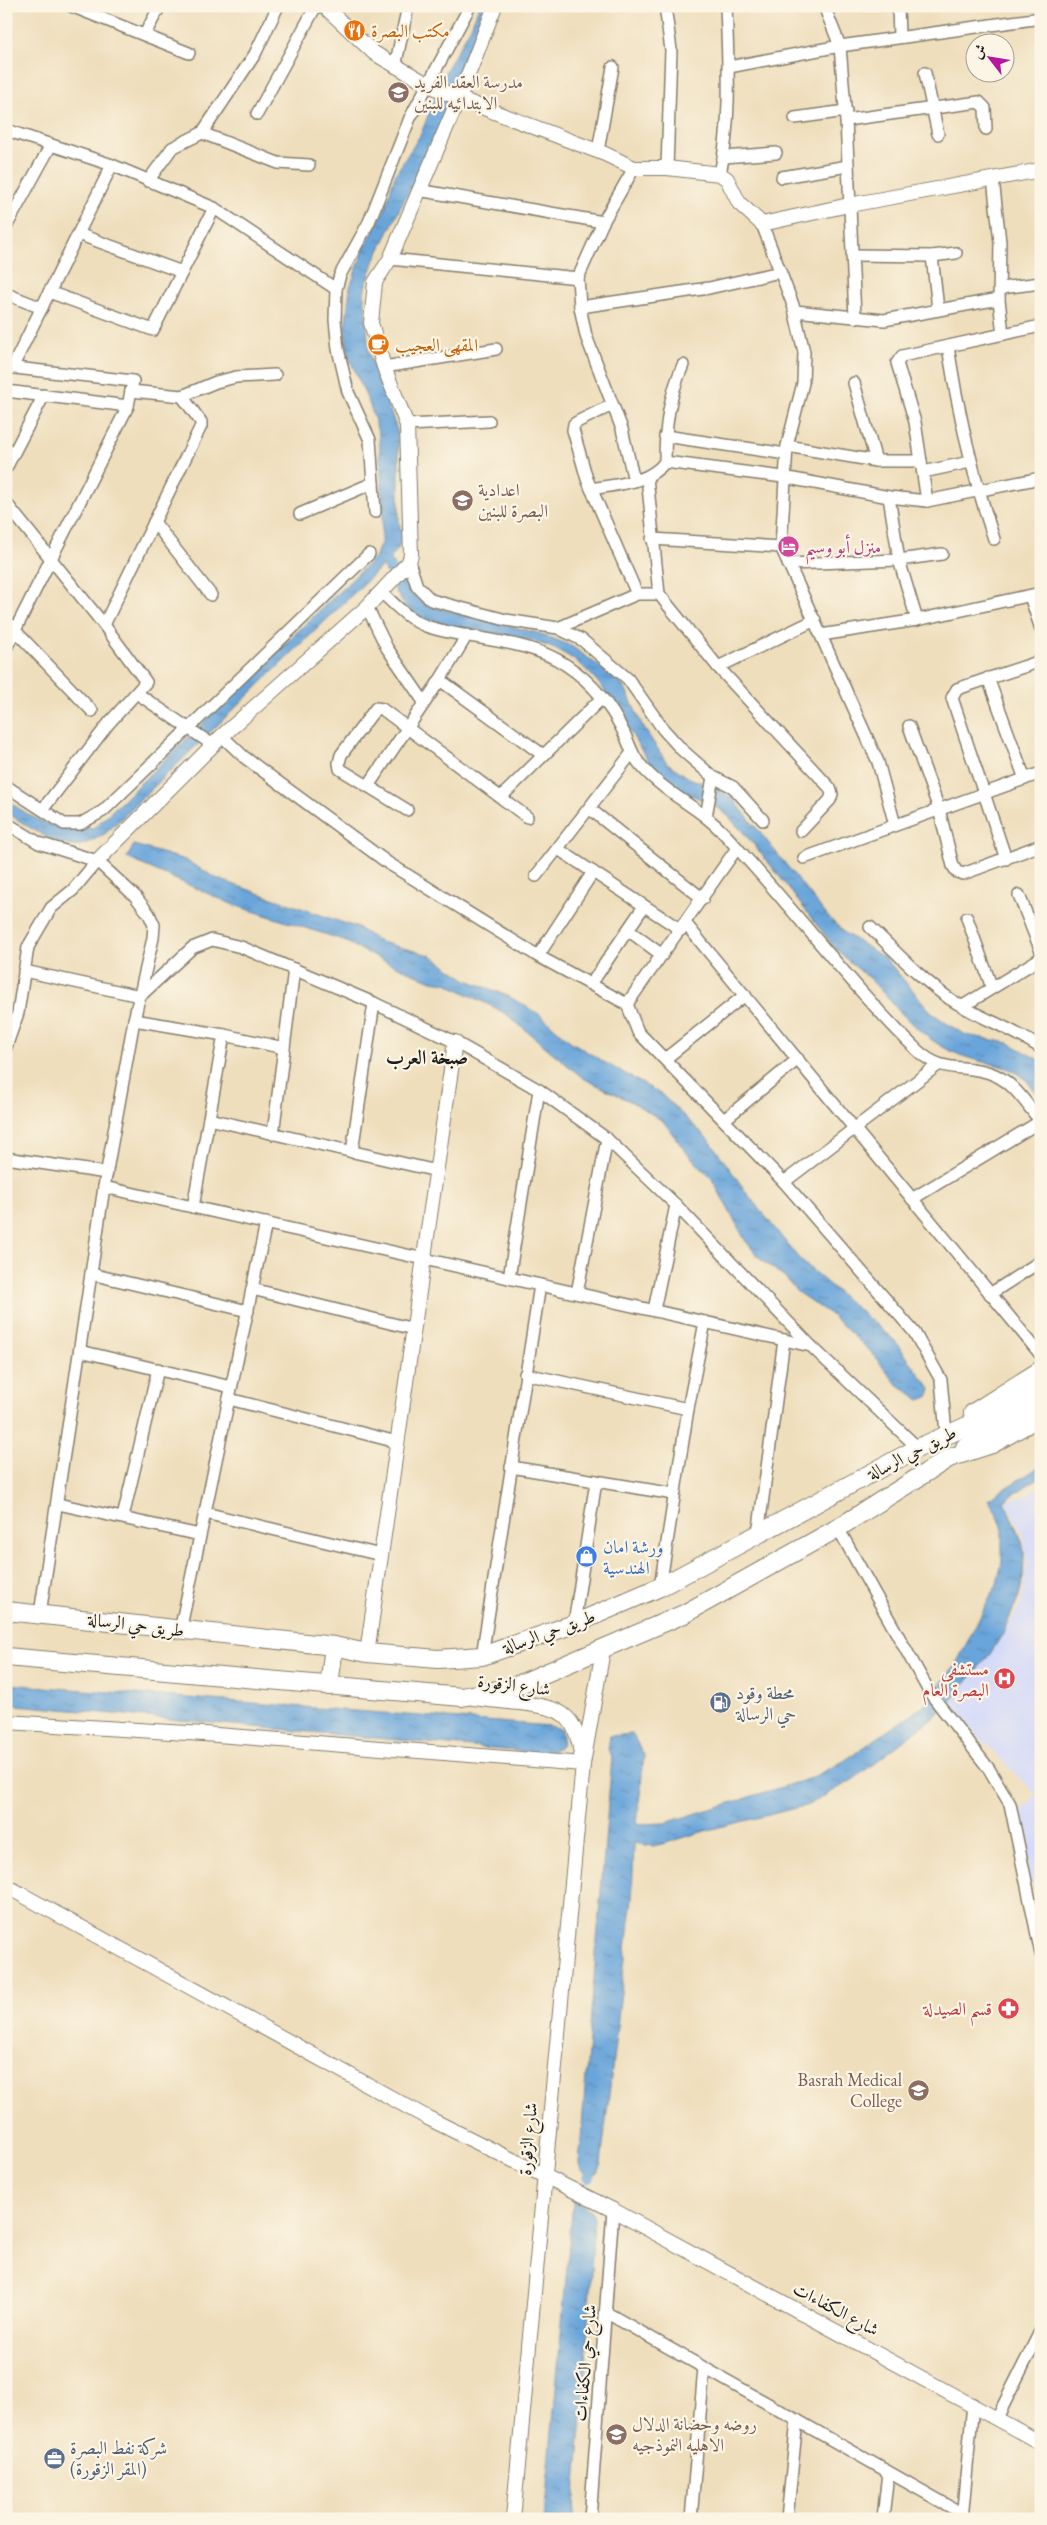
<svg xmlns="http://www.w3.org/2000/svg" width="1047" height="2525" viewBox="0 0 1047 2525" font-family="'EB Garamond',Amiri,serif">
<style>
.built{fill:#d3d9f9}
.water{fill:url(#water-ripples);stroke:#42607b}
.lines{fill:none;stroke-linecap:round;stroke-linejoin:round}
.canal{stroke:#69a5da;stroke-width:11}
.minor-casing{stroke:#857d6c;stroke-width:14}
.tertiary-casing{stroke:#857d6c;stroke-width:16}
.primary-casing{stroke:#857d6c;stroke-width:20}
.minor{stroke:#fff;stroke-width:11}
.tertiary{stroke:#fff;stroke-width:14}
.primary{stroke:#fff;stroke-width:18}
.labels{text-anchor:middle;stroke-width:4.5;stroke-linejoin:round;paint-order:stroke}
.food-label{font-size:18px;fill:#c56008;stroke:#fcf5e5;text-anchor:start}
.education-label{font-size:18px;fill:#785e54;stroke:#fcf5e5;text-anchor:start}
.hotel-label{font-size:18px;fill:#b23c85;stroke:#fcf5e5;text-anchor:start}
.street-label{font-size:18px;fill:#1c1c1c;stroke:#fcf5e5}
.shop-label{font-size:18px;fill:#366cbe;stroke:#fcf5e5;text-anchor:start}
.health-label{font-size:18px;fill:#be3a42;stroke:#fcf5e5;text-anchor:end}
.service-label{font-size:18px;fill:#4e5e75;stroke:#fcf5e5;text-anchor:start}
.quarter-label{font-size:20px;font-weight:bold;fill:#1c1c1c;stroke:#fcf5e5}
</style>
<defs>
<pattern id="water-ripples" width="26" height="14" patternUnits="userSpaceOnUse" patternTransform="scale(1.25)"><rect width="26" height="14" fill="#69a5da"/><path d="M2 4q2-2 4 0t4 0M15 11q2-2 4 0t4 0" fill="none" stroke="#5686b0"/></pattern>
</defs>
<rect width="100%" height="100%" fill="#fcf5e5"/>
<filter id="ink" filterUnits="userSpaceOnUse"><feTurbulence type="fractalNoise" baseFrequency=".02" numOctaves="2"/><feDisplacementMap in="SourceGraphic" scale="10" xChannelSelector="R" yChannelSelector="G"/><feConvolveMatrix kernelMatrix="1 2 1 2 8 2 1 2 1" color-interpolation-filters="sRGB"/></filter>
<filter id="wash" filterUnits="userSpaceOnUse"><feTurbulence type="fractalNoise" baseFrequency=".0096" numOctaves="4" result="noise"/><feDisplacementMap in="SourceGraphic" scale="20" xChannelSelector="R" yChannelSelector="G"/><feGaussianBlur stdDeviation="1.12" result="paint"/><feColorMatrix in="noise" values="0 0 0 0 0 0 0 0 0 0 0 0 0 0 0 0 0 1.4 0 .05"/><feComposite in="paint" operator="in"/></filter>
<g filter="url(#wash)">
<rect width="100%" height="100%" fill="#eedebc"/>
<polygon class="built" points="1041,1485 1041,1897 1030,1881 1027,1869 1018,1813 1037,1795 948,1706 992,1652 1021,1604 1027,1564 1023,1534 1005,1501 1027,1495"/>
<g class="water">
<path d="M479,6H490L472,45L441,126L375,259L364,292L369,353L397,430L399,457V521L402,535L398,549L390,558L414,596L429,606L538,633L570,645L618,680L627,692L642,725L667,763L689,778L719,790L733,799L829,918L846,934L885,958L932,1013L949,1025L966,1035L1009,1043L1041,1061V1097C1035,1091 1029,1083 1023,1077C1009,1065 986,1064 969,1058C945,1051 927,1038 909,1021C896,1009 886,995 873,982C862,971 848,962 837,950C800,906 768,857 728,816C708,796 676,795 660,776C627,737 614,686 570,657C538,637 496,634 459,627C444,624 426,623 413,613C397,601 393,582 382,566L106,833C97,838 87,844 77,846C59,848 21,822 6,812V800C35,819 60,837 95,827L375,557L381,543L383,513L379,435L371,408L348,355L345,331L350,287L364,249L385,209L395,175L421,134L444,74L471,27Z"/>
<polygon points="134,845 185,860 218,879 358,928 380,942 430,955 467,980 508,996 539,1014 570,1041 602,1061 661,1094 710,1141 749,1196 800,1260 894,1340 931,1389 928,1397 920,1400 896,1383 871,1352 830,1314 797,1292 785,1277 760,1259 745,1240 712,1179 686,1152 663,1121 632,1102 583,1078 505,1013 446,983 432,981 384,961 340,939 234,905 127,858"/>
<path d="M1041,1466V1476L1004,1501L1022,1541L1024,1553L1023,1578L1019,1596L1003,1633L990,1654L948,1704L933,1718L854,1779L808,1805L708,1830L666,1843L653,1846L634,1843L632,1898L601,2163L597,2173L593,2175C585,2174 580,2171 579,2163L612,1756L608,1750L610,1736L632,1734L644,1755L637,1824L665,1823L811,1778L844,1761L922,1707L955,1666L997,1584L1002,1562V1526L996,1512L988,1499Z"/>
<path d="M6,1684L550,1726L560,1729L563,1737L562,1745C550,1754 540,1753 526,1752L6,1704Z"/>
<path d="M573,2202C582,2202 591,2209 594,2218L585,2381L573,2519H544Z"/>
</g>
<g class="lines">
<polyline class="canal" points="589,2177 590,2175"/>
</g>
</g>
<g filter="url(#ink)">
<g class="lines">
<defs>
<g id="minor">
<polyline points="71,6 189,53"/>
<polyline points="665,6 671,50 667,168"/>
<polyline points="824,6 840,46 846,120 855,317"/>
<polyline points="898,6 899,37"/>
<polyline points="145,34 160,6"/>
<polyline points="395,67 408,6"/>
<polyline points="729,67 840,46 1041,18"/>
<polyline points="925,73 938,134"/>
<polyline points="257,114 316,6"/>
<polyline points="795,118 846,111"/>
<polyline points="846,120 979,102 985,108 986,129"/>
<polyline points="6,130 112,165 214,208 336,289"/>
<polyline points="202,133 278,163 309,165"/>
<polyline points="598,151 613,67"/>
<polyline points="724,157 776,153"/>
<polyline points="634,168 603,222 578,278 580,307 586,336 622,429 634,481"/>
<path d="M720,174C732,120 728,61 726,6"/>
<polyline points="782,177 848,166"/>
<polyline points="993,179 1000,242 999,300 1003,334"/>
<polyline points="148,181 172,148 202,133 255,54 278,6"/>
<polyline points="418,190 603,222"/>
<polyline points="762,224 793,305 804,352 803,383 787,446 781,547 878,762 895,825"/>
<polyline points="6,227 51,145"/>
<polyline points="78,234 182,272"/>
<polyline points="853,255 932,256 956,253"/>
<polyline points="932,256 938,309"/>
<polyline points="390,259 578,278"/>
<polyline points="1001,288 1041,283"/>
<polyline points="49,292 153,330 214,208"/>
<polyline points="6,294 42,308"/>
<polyline points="580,307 709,288 780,272"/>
<polyline points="795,311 884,320 999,299"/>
<path d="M948,347C958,413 973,476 994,539"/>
<polyline points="6,367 133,381 128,406 6,648"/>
<polyline points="384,367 496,349"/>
<polyline points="12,368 112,165"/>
<polyline points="854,383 876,461"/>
<polyline points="6,391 128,406"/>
<polyline points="131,391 182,396 216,382 236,377 275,375"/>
<polyline points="612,405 579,421 574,424 573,430 587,479 637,594"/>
<polyline points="407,425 489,421"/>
<polyline points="665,436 786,454"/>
<polyline points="787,446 876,461 921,461"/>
<path d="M665,462C665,426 669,397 683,365"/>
<polyline points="6,468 44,395"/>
<polyline points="923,472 970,462"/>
<polyline points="647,477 659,594 718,667 830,788 832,794 830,800 801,831"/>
<path d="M591,489C617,484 648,484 665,462L783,477L889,497L927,501L1041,478"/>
<polyline points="889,497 899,560 917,620"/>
<polyline points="927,501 915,422 897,363 902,356 1041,326"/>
<polyline points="6,503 104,625 146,682 109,723 43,809"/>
<polyline points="375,512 370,440 348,392 338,349 335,320 336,289 340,275 369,222 410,118 470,6"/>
<polyline points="300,514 373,483"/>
<polyline points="154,522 211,595"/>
<polyline points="652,539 781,547"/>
<polyline points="409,562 417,586 431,600 506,620 558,628 582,640 628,679 663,729 682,750 713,777 733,787 763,820"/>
<polyline points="788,564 899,560 942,554"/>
<path d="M381,592C396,605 407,619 426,626C471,641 526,638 566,665C592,682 612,707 625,735C633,753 633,758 647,772C665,791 687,802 707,818C718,827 729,838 738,849C799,915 853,988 917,1050C944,1076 966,1062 995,1075C1015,1084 1027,1105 1041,1122"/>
<polyline points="1030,596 1041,629"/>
<polyline points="367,607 387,648 424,702"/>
<polyline points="6,621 92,711"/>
<polyline points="104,625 201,426 201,422 182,396"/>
<polyline points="558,628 637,594 659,594"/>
<polyline points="821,635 917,620 1041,593"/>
<polyline points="718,667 815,620"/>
<polyline points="988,678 1025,779"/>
<polyline points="440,680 543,755"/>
<polyline points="138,694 213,745"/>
<polyline points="909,726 939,809 953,866 957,872 963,874 1041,845"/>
<polyline points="222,736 244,757 388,863 538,956 627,1004 638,1032 784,1182 914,1332 941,1380 946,1433"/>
<polyline points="6,786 64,824 80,824 103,811 369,554"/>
<polyline points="368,786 440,680 467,635"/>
<polyline points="501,797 602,698"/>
<polyline points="590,809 703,899"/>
<polyline points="407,810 340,769 339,763 341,755 376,708 382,709 527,817"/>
<polyline points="706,817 713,777"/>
<polyline points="6,823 39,843 97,861 135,896 149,914 154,925 153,938 134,1020 104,1187 40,1614"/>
<polyline points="558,849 681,930"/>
<polyline points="804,858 1041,773"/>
<polyline points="1006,859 952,698 957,689 1041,661"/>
<polyline points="536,876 631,754"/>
<polyline points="1019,895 1041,951"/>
<polyline points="967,918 992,988"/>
<polyline points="685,923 1041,1355"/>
<path d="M870,927C895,951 921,979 950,999C979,1018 1012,1028 1041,1048"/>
<polyline points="628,930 662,955"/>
<polyline points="538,956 593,872"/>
<polyline points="24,971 140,996 192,948 212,940 241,947 374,1003 455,1042 539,1090 607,1139 676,1205 811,1346 918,1448"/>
<polyline points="591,984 644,906"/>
<polyline points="627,1004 737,848"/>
<polyline points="963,1006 1041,958"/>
<polyline points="134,1020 224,1035 284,1048"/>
<polyline points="6,1047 18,1013 28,947 51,908 73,890 97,861"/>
<polyline points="665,1059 745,995"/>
<polyline points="209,1119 437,1171"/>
<polyline points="724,1120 798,1059"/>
<polyline points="273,1134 294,969"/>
<polyline points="352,1152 374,1003"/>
<polyline points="6,1158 107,1173"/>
<polyline points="784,1182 938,1065"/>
<polyline points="104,1187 811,1346"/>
<polyline points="912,1199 1041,1121"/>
<polyline points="193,1207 224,1035"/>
<polyline points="91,1274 248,1311"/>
<polyline points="509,1278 539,1090"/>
<polyline points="252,1289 414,1329"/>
<polyline points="577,1293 607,1139"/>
<polyline points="990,1294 1041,1261"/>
<polyline points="654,1310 676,1205"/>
<polyline points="80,1351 231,1387"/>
<polyline points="525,1374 688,1409"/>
<polyline points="229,1399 397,1442"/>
<polyline points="511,1467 674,1494"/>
<polyline points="58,1504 200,1535"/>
<polyline points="205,1513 381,1555"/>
<polyline points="123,1517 158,1369"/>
<polyline points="838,1528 930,1693 989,1769 1010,1804 1041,1954"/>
<polyline points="758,1535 784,1340"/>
<polyline points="660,1587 688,1409 705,1322"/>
<polyline points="574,1624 596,1481"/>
<polyline points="180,1631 266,1223"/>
<polyline points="482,1656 540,1285"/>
<polyline points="607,2313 963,2514"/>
<polyline points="997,2418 1041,2330"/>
<polyline points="590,2519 613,2210"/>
<polyline points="691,2519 704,2368"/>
<polyline points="787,2519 797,2420"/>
<polyline points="883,2519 888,2472"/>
<polyline points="962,2519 973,2404"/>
</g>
<g id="tertiary">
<polyline points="324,6 374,53 427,84 455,97 605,154 634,168 667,168 720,174 727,179 739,203 762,224 849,205 1041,170"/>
<polyline points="97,861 222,736 367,607 409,562 411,555 407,425 384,367 371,323 375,282 390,259 459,98 495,6"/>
<polyline points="367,1653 455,1042"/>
<path d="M473,1698C489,1700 504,1702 520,1703C559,1708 575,1711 581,1754"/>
<polyline points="6,1722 204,1734 583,1764"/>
<polyline points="6,1886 428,2118 613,2210 1041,2443"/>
<polyline points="513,2519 583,1764 603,1650"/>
</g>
<g id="primary">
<polyline points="973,1413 1041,1370"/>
<polyline points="965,1447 991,1429 1041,1401"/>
<polyline points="6,1611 334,1646 367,1653 438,1659 482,1656 574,1624 660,1587 918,1448 987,1417 1041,1386"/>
<polyline points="6,1657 462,1697 513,1687 684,1614 838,1528 949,1458 992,1444 1041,1416"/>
<polyline points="329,1686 334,1646"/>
</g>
</defs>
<use href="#minor" class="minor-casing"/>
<use href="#tertiary" class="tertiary-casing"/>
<use href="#primary" class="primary-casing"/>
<use href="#minor" class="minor"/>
<use href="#tertiary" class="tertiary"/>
<use href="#primary" class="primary"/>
</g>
</g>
<defs>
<symbol id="restaurant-disc" viewBox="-11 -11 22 22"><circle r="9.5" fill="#e8710a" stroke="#fcf5e5"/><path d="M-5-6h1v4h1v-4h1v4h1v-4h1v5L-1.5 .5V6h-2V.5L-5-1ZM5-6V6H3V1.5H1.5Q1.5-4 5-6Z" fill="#fff"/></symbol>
<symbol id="school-disc" viewBox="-11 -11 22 22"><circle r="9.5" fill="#8d6e63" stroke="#fcf5e5"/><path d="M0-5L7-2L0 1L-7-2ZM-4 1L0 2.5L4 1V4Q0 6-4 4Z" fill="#fff"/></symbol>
<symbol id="cafe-disc" viewBox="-11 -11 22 22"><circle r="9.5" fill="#e8710a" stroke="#fcf5e5"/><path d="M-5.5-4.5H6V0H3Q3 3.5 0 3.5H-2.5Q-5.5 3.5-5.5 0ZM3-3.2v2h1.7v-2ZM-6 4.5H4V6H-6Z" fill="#fff"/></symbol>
<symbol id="hotel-disc" viewBox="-11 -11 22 22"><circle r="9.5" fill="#d1479c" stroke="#fcf5e5"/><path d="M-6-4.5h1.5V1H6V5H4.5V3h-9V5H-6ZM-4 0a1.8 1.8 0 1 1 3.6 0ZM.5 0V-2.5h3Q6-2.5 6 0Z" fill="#fff"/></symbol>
<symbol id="shop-disc" viewBox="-11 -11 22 22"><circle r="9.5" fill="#3f7fe0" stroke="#fcf5e5"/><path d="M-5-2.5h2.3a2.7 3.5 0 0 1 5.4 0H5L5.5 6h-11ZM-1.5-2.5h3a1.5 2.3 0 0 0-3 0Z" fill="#fff"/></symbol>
<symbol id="hospital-disc" viewBox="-11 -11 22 22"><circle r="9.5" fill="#e0444e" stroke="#fcf5e5"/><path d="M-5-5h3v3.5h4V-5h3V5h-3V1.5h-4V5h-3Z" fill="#fff"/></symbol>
<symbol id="fuel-disc" viewBox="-11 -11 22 22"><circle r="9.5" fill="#5c6f8a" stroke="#fcf5e5"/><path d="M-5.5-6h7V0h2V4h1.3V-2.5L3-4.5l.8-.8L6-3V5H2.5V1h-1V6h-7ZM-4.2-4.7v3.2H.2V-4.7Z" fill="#fff"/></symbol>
<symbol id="pharmacy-disc" viewBox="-11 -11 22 22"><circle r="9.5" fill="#e0444e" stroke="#fcf5e5"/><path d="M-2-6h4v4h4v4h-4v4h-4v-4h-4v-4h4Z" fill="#fff"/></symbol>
<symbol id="university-disc" viewBox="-11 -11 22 22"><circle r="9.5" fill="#8d6e63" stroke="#fcf5e5"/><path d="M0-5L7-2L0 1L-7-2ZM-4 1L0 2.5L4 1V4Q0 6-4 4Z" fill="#fff"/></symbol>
<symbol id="office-disc" viewBox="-11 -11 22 22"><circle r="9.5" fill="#5c6f8a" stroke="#fcf5e5"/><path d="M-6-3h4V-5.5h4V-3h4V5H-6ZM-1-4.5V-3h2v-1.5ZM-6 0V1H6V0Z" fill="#fff"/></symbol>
</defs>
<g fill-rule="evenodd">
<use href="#restaurant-disc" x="342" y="18" width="25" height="25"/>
<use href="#school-disc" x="386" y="80" width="25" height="25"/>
<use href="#cafe-disc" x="366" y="332" width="25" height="25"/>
<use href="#school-disc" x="450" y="488" width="25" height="25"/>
<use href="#hotel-disc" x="776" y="534" width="25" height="25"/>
<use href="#shop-disc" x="574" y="1544" width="25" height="25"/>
<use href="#hospital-disc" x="992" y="1666" width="25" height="25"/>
<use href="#fuel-disc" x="708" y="1690" width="25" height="25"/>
<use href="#pharmacy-disc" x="996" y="1996" width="25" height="25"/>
<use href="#university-disc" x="906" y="2078" width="25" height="25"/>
<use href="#school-disc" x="604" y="2422" width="25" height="25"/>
<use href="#office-disc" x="42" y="2446" width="25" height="25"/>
</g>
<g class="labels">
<g class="food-label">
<text x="371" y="37">مكتب البصرة</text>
<text x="395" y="351">المقهى العجيب</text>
</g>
<g class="education-label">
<text x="414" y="88">مدرسة العقد الفريد<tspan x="414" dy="21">الابتدائيه للبنين</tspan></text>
<text x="478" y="496">اعدادية<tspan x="478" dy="21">البصرة للبنين</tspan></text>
<text x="902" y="2086" text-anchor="end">Basrah Medical<tspan x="902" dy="21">College</tspan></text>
<text x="632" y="2430">روضه وحضانة الدلال<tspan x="632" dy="21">الاهليه النموذجيه</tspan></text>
</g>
<g class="hotel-label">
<text x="805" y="553">منزل أبو وسيم</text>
</g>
<g class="street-label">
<text transform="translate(912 1453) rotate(-27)" y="6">طريق حي الرسالة</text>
<text transform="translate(136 1625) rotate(7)" y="6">طريق حي الرسالة</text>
<text transform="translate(549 1632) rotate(-20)" y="6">طريق حي الرسالة</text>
<text transform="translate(514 1685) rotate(7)" y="6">شارع الزقورة</text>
<text transform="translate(528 2139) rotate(-85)" y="6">شارع الزقورة</text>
<text transform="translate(836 2309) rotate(28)" y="6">شارع الكفاءات</text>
<text transform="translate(585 2363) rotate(-85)" y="6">شارع حي الكفاءات</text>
</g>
<g class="shop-label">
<text x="603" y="1553">ورشة امان<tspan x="603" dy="21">الهندسية</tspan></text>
</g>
<g class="health-label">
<text x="989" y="1675">مستشفى<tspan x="989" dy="21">البصرة العام</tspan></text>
<text x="992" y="2015">قسم الصيدلة</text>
</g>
<g class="service-label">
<text x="736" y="1699">محطة وقود<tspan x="736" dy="21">حي الرسالة</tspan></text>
<text x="70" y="2454">شركة نفط البصرة<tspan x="70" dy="21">(المقر الزقورة)</tspan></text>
</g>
<g class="quarter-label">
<text x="427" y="1064">صبخة العرب</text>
</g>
</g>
<rect width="1047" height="2525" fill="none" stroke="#fcf5e5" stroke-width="25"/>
<g transform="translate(990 58) rotate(301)"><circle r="24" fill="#fcf5e5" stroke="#a29e95"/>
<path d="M0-4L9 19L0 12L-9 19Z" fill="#b5179e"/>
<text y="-8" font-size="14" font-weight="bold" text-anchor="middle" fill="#1c1c1c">ش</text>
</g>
</svg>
